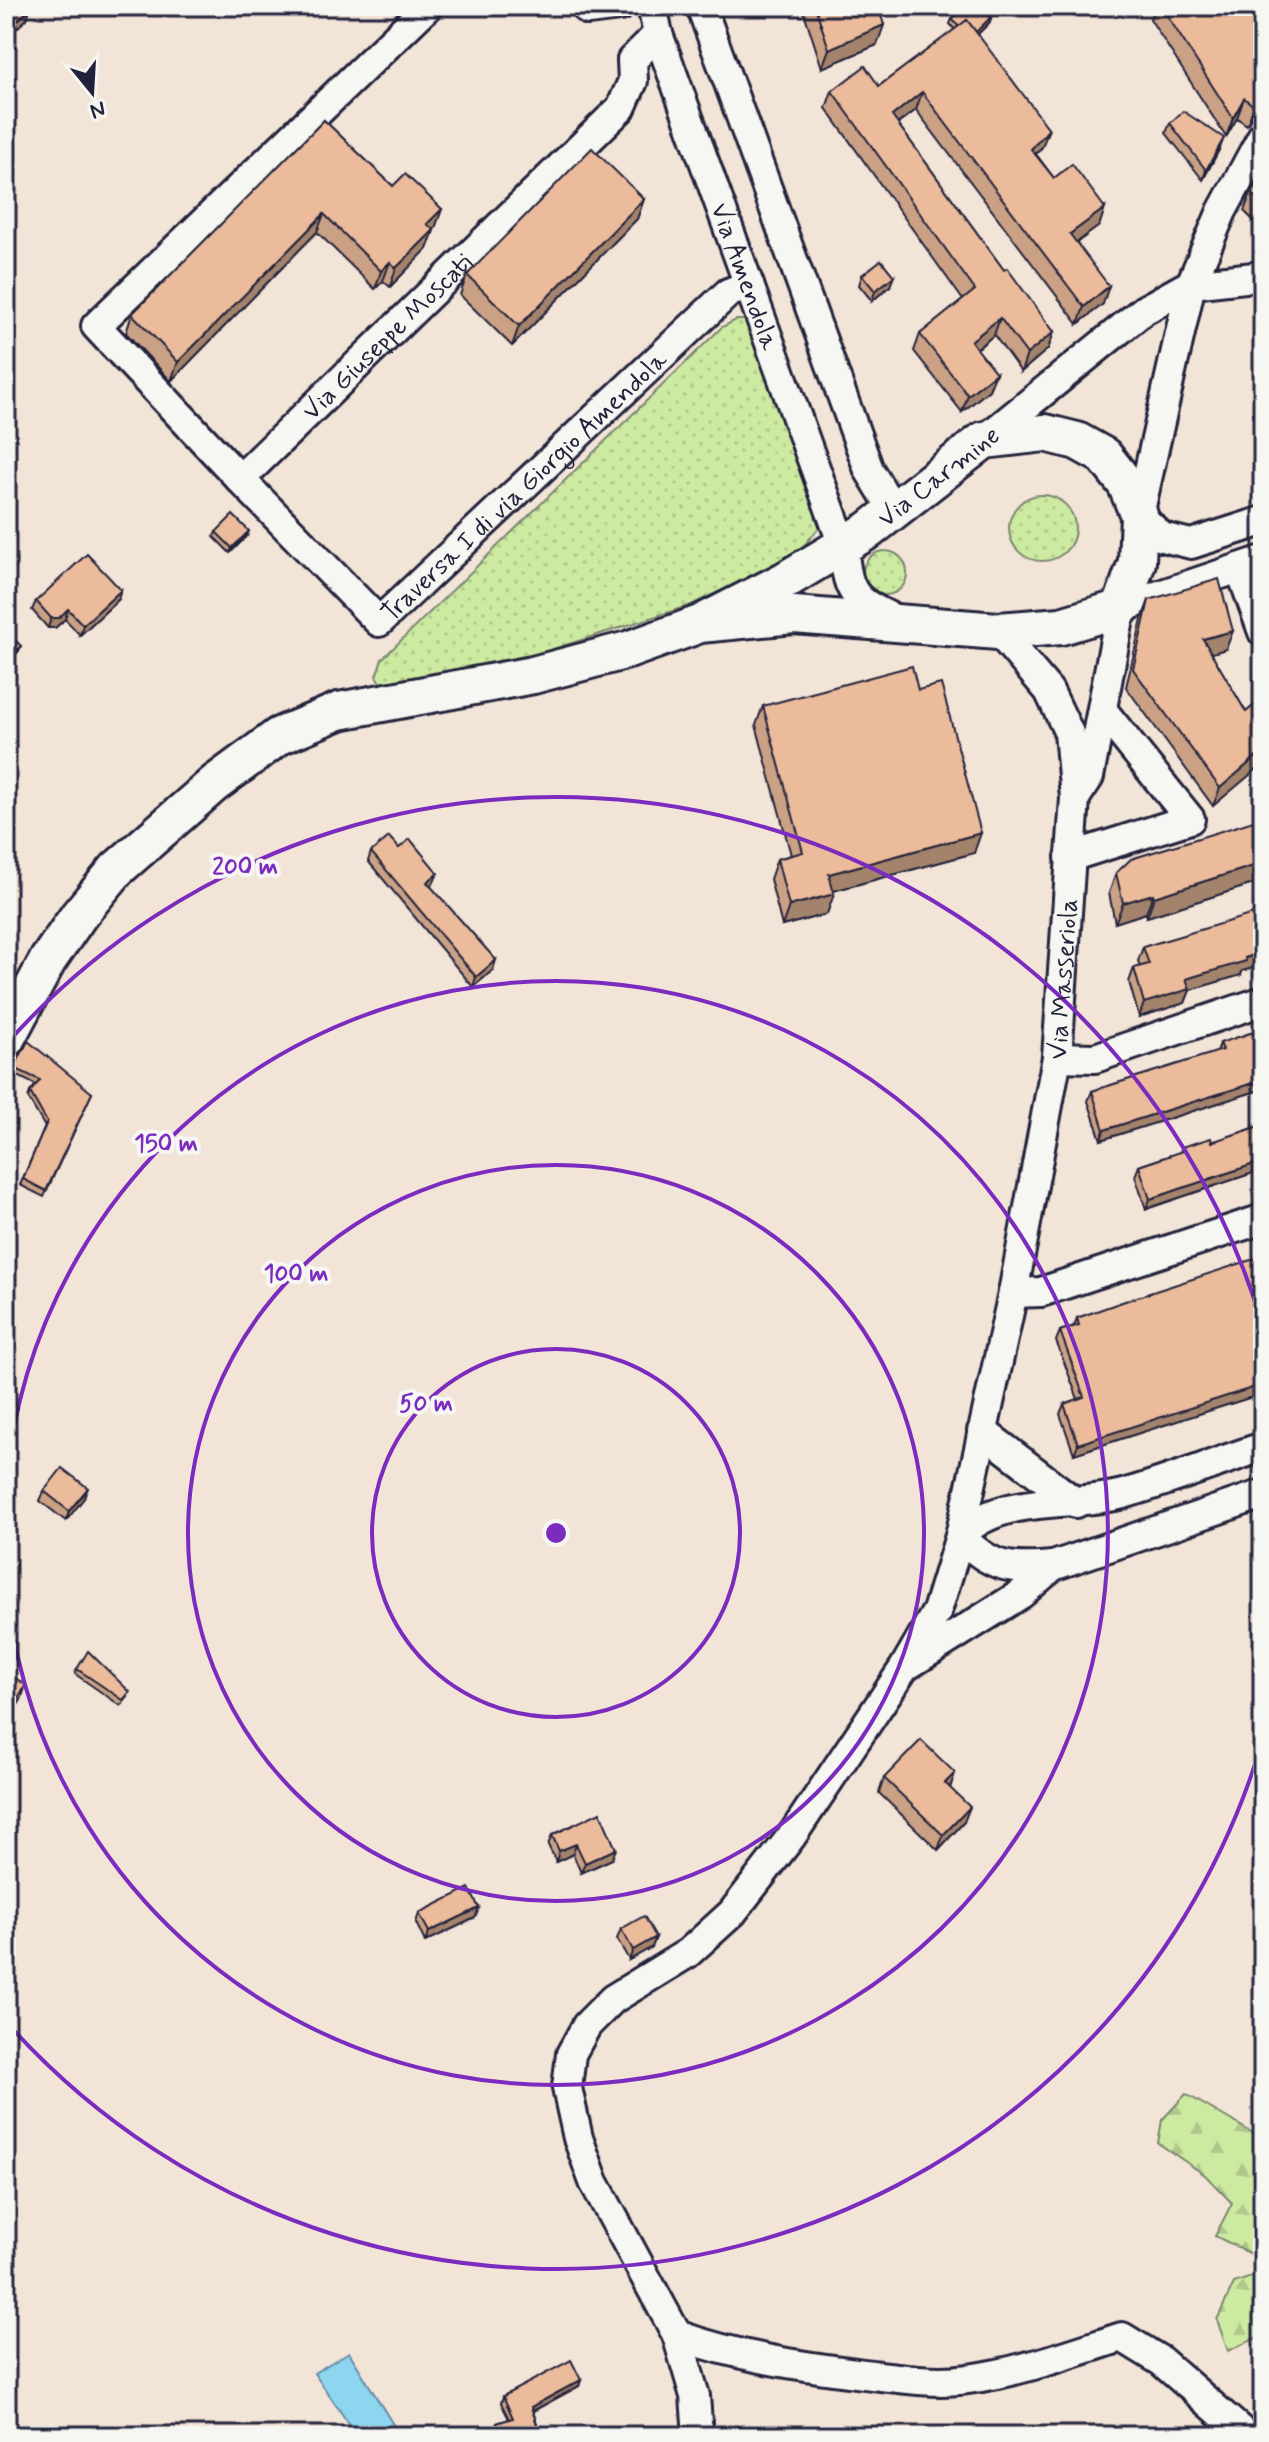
<svg xmlns="http://www.w3.org/2000/svg" width="1269" height="2442" viewBox="0 0 1269 2442" font-family="Mynerve,sans-serif">
<style>
.grass{fill:url(#grass-dots);stroke:#78866e;stroke-width:2}
.forest{fill:url(#forest-firs);stroke:#78866e;stroke-width:2}
.water{fill:#8ed5ef;stroke:#638da7;stroke-width:2}
.lines{fill:none;stroke-linecap:round;stroke-linejoin:round}
.minor-casing{stroke:#22223b;stroke-width:34}
.major-casing{stroke:#22223b;stroke-width:42}
.minor{stroke:#f6f6f2;stroke-width:28}
.major{stroke:#f6f6f2;stroke-width:36}
.wall{fill:#caa185;stroke:#22223b;stroke-width:2}
.shaded-wall{fill:#a4836c;stroke:#22223b;stroke-width:2}
.building{fill:#ebbb9b;stroke:#22223b;stroke-width:2}
.ring{fill:none;stroke:#7b2cbf;stroke-width:4}
.labels{text-anchor:middle;stroke-width:8;stroke-linejoin:round;paint-order:stroke}
.street-label{font-size:26px;fill:#22223b;stroke:#f6f6f2}
.centre{fill:#7b2cbf;stroke:#f6f6f2;stroke-width:4}
.ring-label{font-size:24px;text-anchor:middle;font-weight:bold;fill:#7b2cbf;stroke:#f6f6f2;stroke-width:8;stroke-linejoin:round;paint-order:stroke}
</style>
<defs>
<pattern id="grass-dots" width="8" height="8" patternUnits="userSpaceOnUse" patternTransform="scale(2)"><rect width="8" height="8" fill="#cdeaa1"/><path d="M2 2h.1M6 6h.1" fill="none" stroke="#b0c88c" stroke-width="1.8" stroke-linecap="round"/></pattern>
<pattern id="forest-firs" width="22" height="20" patternUnits="userSpaceOnUse" patternTransform="scale(2)"><rect width="22" height="20" fill="#cdeaa1"/><path d="M5 1l3.5 6h-7zM16 11l3.5 6h-7z" fill="#b0c88c"/></pattern>
</defs>
<rect width="100%" height="100%" fill="#f3e4d8"/>
<filter id="ink" filterUnits="userSpaceOnUse"><feTurbulence type="fractalNoise" baseFrequency=".0125" numOctaves="2"/><feDisplacementMap in="SourceGraphic" scale="16" xChannelSelector="R" yChannelSelector="G"/><feConvolveMatrix kernelMatrix="1 2 1 2 8 2 1 2 1" color-interpolation-filters="sRGB"/></filter>
<g filter="url(#ink)">
<g class="grass">
<polygon points="736,320 744,320 749,326 819,519 819,528 796,555 691,605 481,672 381,684 376,676 382,659 722,327"/>
<circle cx="1042" cy="528" r="33"/>
<circle cx="885" cy="573" r="22"/>
</g>
<g class="forest">
<polygon points="1186,2094 1263,2139 1263,2260 1215,2236 1232,2203 1205,2175 1158,2143 1162,2120"/>
<polygon points="1263,2273 1263,2335 1228,2351 1217,2320 1234,2283"/>
</g>
<polygon class="water" points="349,2352 395,2428 382,2436 357,2436 314,2373"/>
<g class="lines">
<defs>
<g id="minor">
<path id="s1" d="M428,6L96,326L240,479L621,108L633,81L632,60L658,34"/>
<polyline points="584,6 588,10 620,6"/>
<path id="s2" d="M652,6L658,34L843,545C848,591 850,599 894,619"/>
<polyline points="701,6 869,470 894,511"/>
<polyline points="1263,135 1222,211 1191,284 1139,515 1162,537 1191,544 1263,521"/>
<polyline points="984,440 1144,310 1191,284 1263,276"/>
<path id="s3" d="M240,479L379,622L728,293L749,285"/>
<polyline points="1240,568 1263,632"/>
<polyline points="998,631 1049,691 1069,733 1075,797"/>
<polyline points="1070,857 1190,819 1103,711"/>
<polyline points="1057,1057 1095,1058 1263,1001"/>
<polyline points="1013,1293 1041,1292 1263,1219"/>
<polyline points="982,1431 1076,1503"/>
<path d="M1053,1566C1009,1570 991,1568 960,1536C1000,1493 1070,1508 1123,1494C1170,1481 1216,1462 1263,1447"/>
<polyline points="908,1665 1021,1594 1053,1566 1263,1494"/>
<path d="M677,2335C738,2357 800,2366 864,2374C897,2378 935,2384 968,2379C1021,2372 1072,2353 1122,2337L1161,2361L1247,2436"/>
<path id="s4" d="M698,2436L695,2396L677,2335L594,2182L578,2138L567,2088L571,2054L587,2025L613,1999L688,1953L732,1913L791,1837L904,1668L937,1611L960,1536L1013,1293L1057,1057L1075,798L1089,777L1121,608L1263,560"/>
</g>
<polyline id="major" points="6,1039 48,960 79,915 117,869 214,784 279,736 339,711 533,675 628,650 700,624 784,581 869,530 984,440 1045,433 1077,441 1104,456 1126,484 1139,515 1137,562 1121,608 1061,626 998,631 794,615 700,624"/>
</defs>
<use href="#minor" class="minor-casing"/>
<use href="#major" class="major-casing"/>
<use href="#minor" class="minor"/>
<use href="#major" class="major"/>
</g>
<g class="wall">
<polygon points="802,6 878,6 877,45 822,68"/>
<polygon points="1155,6 1263,6 1263,96 1247,125 1237,118 1226,137 1150,19"/>
<polygon points="991,17 990,22 978,34 1042,147 1036,154 1054,178 1105,208 1099,226 1076,243 1103,304 1078,324 916,110 898,124 1004,270 1054,332 1048,349 1021,372 994,335 977,349 996,373 989,390 962,412 914,351 920,334 963,300 826,108 832,91 879,86 955,30 950,24 952,19"/>
<polygon points="324,120 393,186 442,209 427,249 390,287 383,281 375,289 317,232 171,381 126,333 132,314"/>
<polygon points="1170,123 1220,148 1203,180 1166,133"/>
<polygon points="1263,178 1263,230 1244,211 1251,193"/>
<polygon points="644,199 637,219 512,346 460,295 467,275"/>
<polygon points="862,275 890,286 872,301 859,285"/>
<polygon points="216,532 247,536 230,553 214,537"/>
<polygon points="118,600 80,635 65,619 55,628 48,628 32,610 36,601"/>
<polygon points="1149,600 1226,649 1211,653 1246,712 1263,698 1213,806 1126,687 1142,619"/>
<polygon points="918,690 974,853 833,891 827,914 782,926 770,879 777,859 791,855 756,725 763,706"/>
<polygon points="1263,818 1263,881 1147,917 1146,913 1115,923 1109,893 1116,873"/>
<polygon points="399,848 434,882 430,886 493,970 473,987 368,861 371,852"/>
<polygon points="1143,947 1242,971 1241,975 1190,990 1185,1003 1139,1017 1129,982 1134,968 1140,967 1138,961"/>
<polygon points="1263,1029 1263,1089 1101,1140 1088,1101 1092,1091 1217,1052 1220,1043"/>
<polygon points="14,1068 92,1093 44,1197 20,1185 45,1127 28,1098 30,1092 36,1085 12,1073"/>
<polygon points="1263,1125 1263,1174 1260,1175 1259,1171 1146,1209 1135,1176 1139,1166 1180,1152 1182,1147 1212,1142"/>
<polygon points="1263,1259 1263,1390 1253,1393 1252,1397 1074,1454 1060,1414 1064,1404 1078,1399 1056,1341 1060,1331 1074,1326 1077,1318"/>
<polygon points="44,1491 84,1498 66,1521 40,1501"/>
<polygon points="77,1669 128,1697 121,1706 75,1674"/>
<polygon points="955,1773 950,1788 964,1822 938,1850 879,1793 884,1778"/>
<polygon points="552,1835 612,1859 581,1873 573,1854 556,1862 548,1845"/>
<polygon points="479,1908 475,1918 425,1942 416,1923 419,1913"/>
<polygon points="621,1929 656,1937 652,1947 629,1960 617,1939"/>
<polygon points="581,2380 579,2386 533,2411 541,2436 497,2436 495,2429 497,2423 509,2419 501,2403 503,2396"/>
</g>
<g class="shaded-wall">
<polygon points="30,9 27,19 6,38 6,31"/>
<polygon points="991,17 990,22 968,44 970,38"/>
<polygon points="884,25 877,45 822,68 829,49"/>
<polygon points="1263,90 1263,96 1247,125 1254,106"/>
<polygon points="922,92 916,110 885,133 892,116"/>
<polygon points="1244,98 1237,118 1226,137 1233,118"/>
<polygon points="1049,129 1042,147 1025,166 1031,149"/>
<polygon points="1224,138 1220,148 1203,180 1206,170"/>
<polygon points="644,199 637,219 512,346 519,326"/>
<polygon points="1105,208 1099,226 1064,252 1070,234"/>
<polygon points="442,209 435,228 421,243 427,224"/>
<polygon points="324,214 317,232 171,381 178,362"/>
<polygon points="434,230 427,249 390,287 396,268"/>
<polygon points="390,262 383,281 375,289 381,271"/>
<polygon points="894,276 890,286 872,301 875,291"/>
<polygon points="1109,286 1103,304 1078,324 1084,307"/>
<polygon points="1000,318 994,335 964,358 971,341"/>
<polygon points="1054,332 1048,349 1021,372 1027,354"/>
<polygon points="996,373 989,390 962,412 968,395"/>
<polygon points="249,531 247,536 230,553 232,548"/>
<polygon points="121,590 118,600 80,635 83,625"/>
<polygon points="68,609 65,619 55,628 48,628 51,618"/>
<polygon points="1233,631 1226,649 1196,658 1203,639"/>
<polygon points="21,646 19,651 6,664 6,661"/>
<polygon points="1263,751 1263,764 1213,806 1220,788"/>
<polygon points="981,833 974,853 822,894 829,874"/>
<polygon points="1263,863 1263,881 1147,917 1154,897"/>
<polygon points="438,873 434,882 424,891 427,882"/>
<polygon points="834,894 827,914 782,926 789,906"/>
<polygon points="1153,894 1146,913 1115,923 1123,903"/>
<polygon points="1263,952 1263,965 1242,971 1241,975 1190,990 1185,1003 1139,1017 1144,1003 1186,979"/>
<polygon points="496,960 493,970 473,987 476,977"/>
<polygon points="1263,1080 1263,1089 1101,1140 1104,1130"/>
<polygon points="1263,1161 1259,1171 1146,1209 1150,1199"/>
<polygon points="1263,1381 1263,1390 1253,1393 1252,1397 1074,1454 1078,1444"/>
<polygon points="88,1488 84,1498 66,1521 69,1511"/>
<polygon points="26,1685 21,1700 6,1723 6,1717"/>
<polygon points="955,1773 950,1788 945,1783"/>
<polygon points="970,1807 964,1822 938,1850 943,1835"/>
<polygon points="576,1844 573,1854 556,1862 559,1851"/>
<polygon points="616,1849 612,1859 581,1873 585,1863"/>
<polygon points="479,1908 475,1918 425,1942 429,1932"/>
<polygon points="656,1937 652,1947 629,1960 633,1950"/>
<polygon points="581,2380 579,2386 529,2413 531,2407"/>
</g>
<g class="building">
<polygon points="6,6 28,6 30,9 6,31"/>
<polygon points="815,6 878,6 884,25 829,49"/>
<polygon points="966,6 981,6 991,17 976,32 967,20 959,27 952,19"/>
<polygon points="1161,6 1263,6 1263,90 1254,106 1244,98 1233,118"/>
<polygon points="967,20 1049,129 1031,149 1054,178 1072,164 1105,208 1070,234 1109,286 1084,307 922,92 892,116 1004,270 1007,268 1054,332 1027,354 1000,318 971,341 996,373 968,395 920,334 975,290 832,91 865,66 879,86"/>
<polygon points="1183,111 1224,138 1206,170 1170,123"/>
<polygon points="324,120 393,186 405,174 442,209 427,224 434,230 396,268 390,262 381,271 324,214 178,362 132,314"/>
<polygon points="592,148 644,199 519,326 467,275"/>
<polygon points="1263,178 1263,205 1251,193"/>
<polygon points="881,260 894,276 875,291 862,275"/>
<polygon points="233,515 249,531 232,548 216,532"/>
<polygon points="87,554 121,590 83,625 68,609 59,618 51,618 36,601"/>
<polygon points="1219,579 1233,631 1203,639 1246,712 1263,698 1263,751 1220,788 1133,669 1149,600"/>
<polygon points="6,631 21,646 6,661"/>
<polygon points="912,666 918,690 941,684 981,833 829,874 834,894 789,906 777,859 803,852 763,706"/>
<polygon points="1263,818 1263,863 1154,897 1153,894 1123,903 1116,873 1131,859"/>
<polygon points="389,837 399,848 410,839 438,873 427,882 496,960 476,977 371,852"/>
<polygon points="1263,911 1263,952 1245,958 1246,961 1186,979 1190,989 1144,1003 1134,968 1149,964 1143,947"/>
<polygon points="1263,1029 1263,1080 1104,1130 1092,1091 1223,1050 1220,1043"/>
<polygon points="28,1041 92,1093 46,1191 23,1179 47,1122 30,1092 40,1080 14,1068"/>
<polygon points="1263,1125 1263,1161 1150,1199 1139,1166 1183,1151 1182,1147 1211,1138 1212,1142"/>
<polygon points="1260,1257 1261,1260 1263,1259 1263,1381 1254,1384 1255,1387 1078,1444 1064,1404 1084,1397 1060,1331 1079,1325 1077,1318 1119,1303"/>
<polygon points="62,1468 88,1488 69,1511 44,1491"/>
<polygon points="88,1651 130,1692 123,1700 77,1669"/>
<polygon points="6,1672 26,1685 6,1717"/>
<polygon points="921,1740 955,1773 945,1783 970,1807 943,1835 884,1778"/>
<polygon points="600,1812 616,1849 585,1863 576,1844 559,1851 552,1835"/>
<polygon points="469,1888 479,1908 429,1932 419,1913"/>
<polygon points="644,1916 656,1937 633,1950 621,1929"/>
<polygon points="571,2360 581,2380 531,2407 541,2436 501,2436 497,2423 513,2418 503,2396"/>
</g>
</g>
<g class="ring">
<circle cx="556" cy="1533" r="184"/>
<circle cx="556" cy="1533" r="368"/>
<path d="M6 1485A552 552 0 1 1 6 1581"/>
<path d="M1262 1742A736 736 0 0 1 9 2025M9 1041A736 736 0 0 1 1262 1324"/>
</g>
<g class="labels">
<g class="street-label">
<text dy="9" stroke="none"><textPath href="#s2" startOffset="286">Via Amendola</textPath></text>
<text dy="9" stroke="none"><textPath href="#s1" startOffset="876">Via Giuseppe Moscati</textPath></text>
<text transform="translate(938 476) rotate(-38)" y="9">Via Carmine</text>
<text dy="9" stroke="none"><textPath href="#s3" startOffset="398">Traversa I di via Giorgio Amendola</textPath></text>
<text dy="9" stroke="none"><textPath href="#s4" startOffset="1638">Via Masseriola</textPath></text>
</g>
</g>
<circle cx="556" cy="1533" r="12" class="centre"/>
<g class="ring-label">
<text x="245" y="874">200 m</text>
<text x="166" y="1151">150 m</text>
<text x="296" y="1281">100 m</text>
<text x="426" y="1411">50 m</text>
</g>
<rect width="1269" height="2442" fill="none" stroke="#f6f6f2" stroke-width="32"/>
<rect x="16" y="16" width="1237" height="2410" fill="none" stroke="#22223b" stroke-width="3" filter="url(#ink)"/>
<g transform="translate(92 92) rotate(162)" stroke="#f6f6f2" stroke-width="6" paint-order="stroke">
<path d="M0-6L14 30L0 20L-14 30Z" fill="#22223b"/>
<text y="-12" font-size="22" font-weight="bold" text-anchor="middle" fill="#22223b">N</text>
</g>
</svg>
